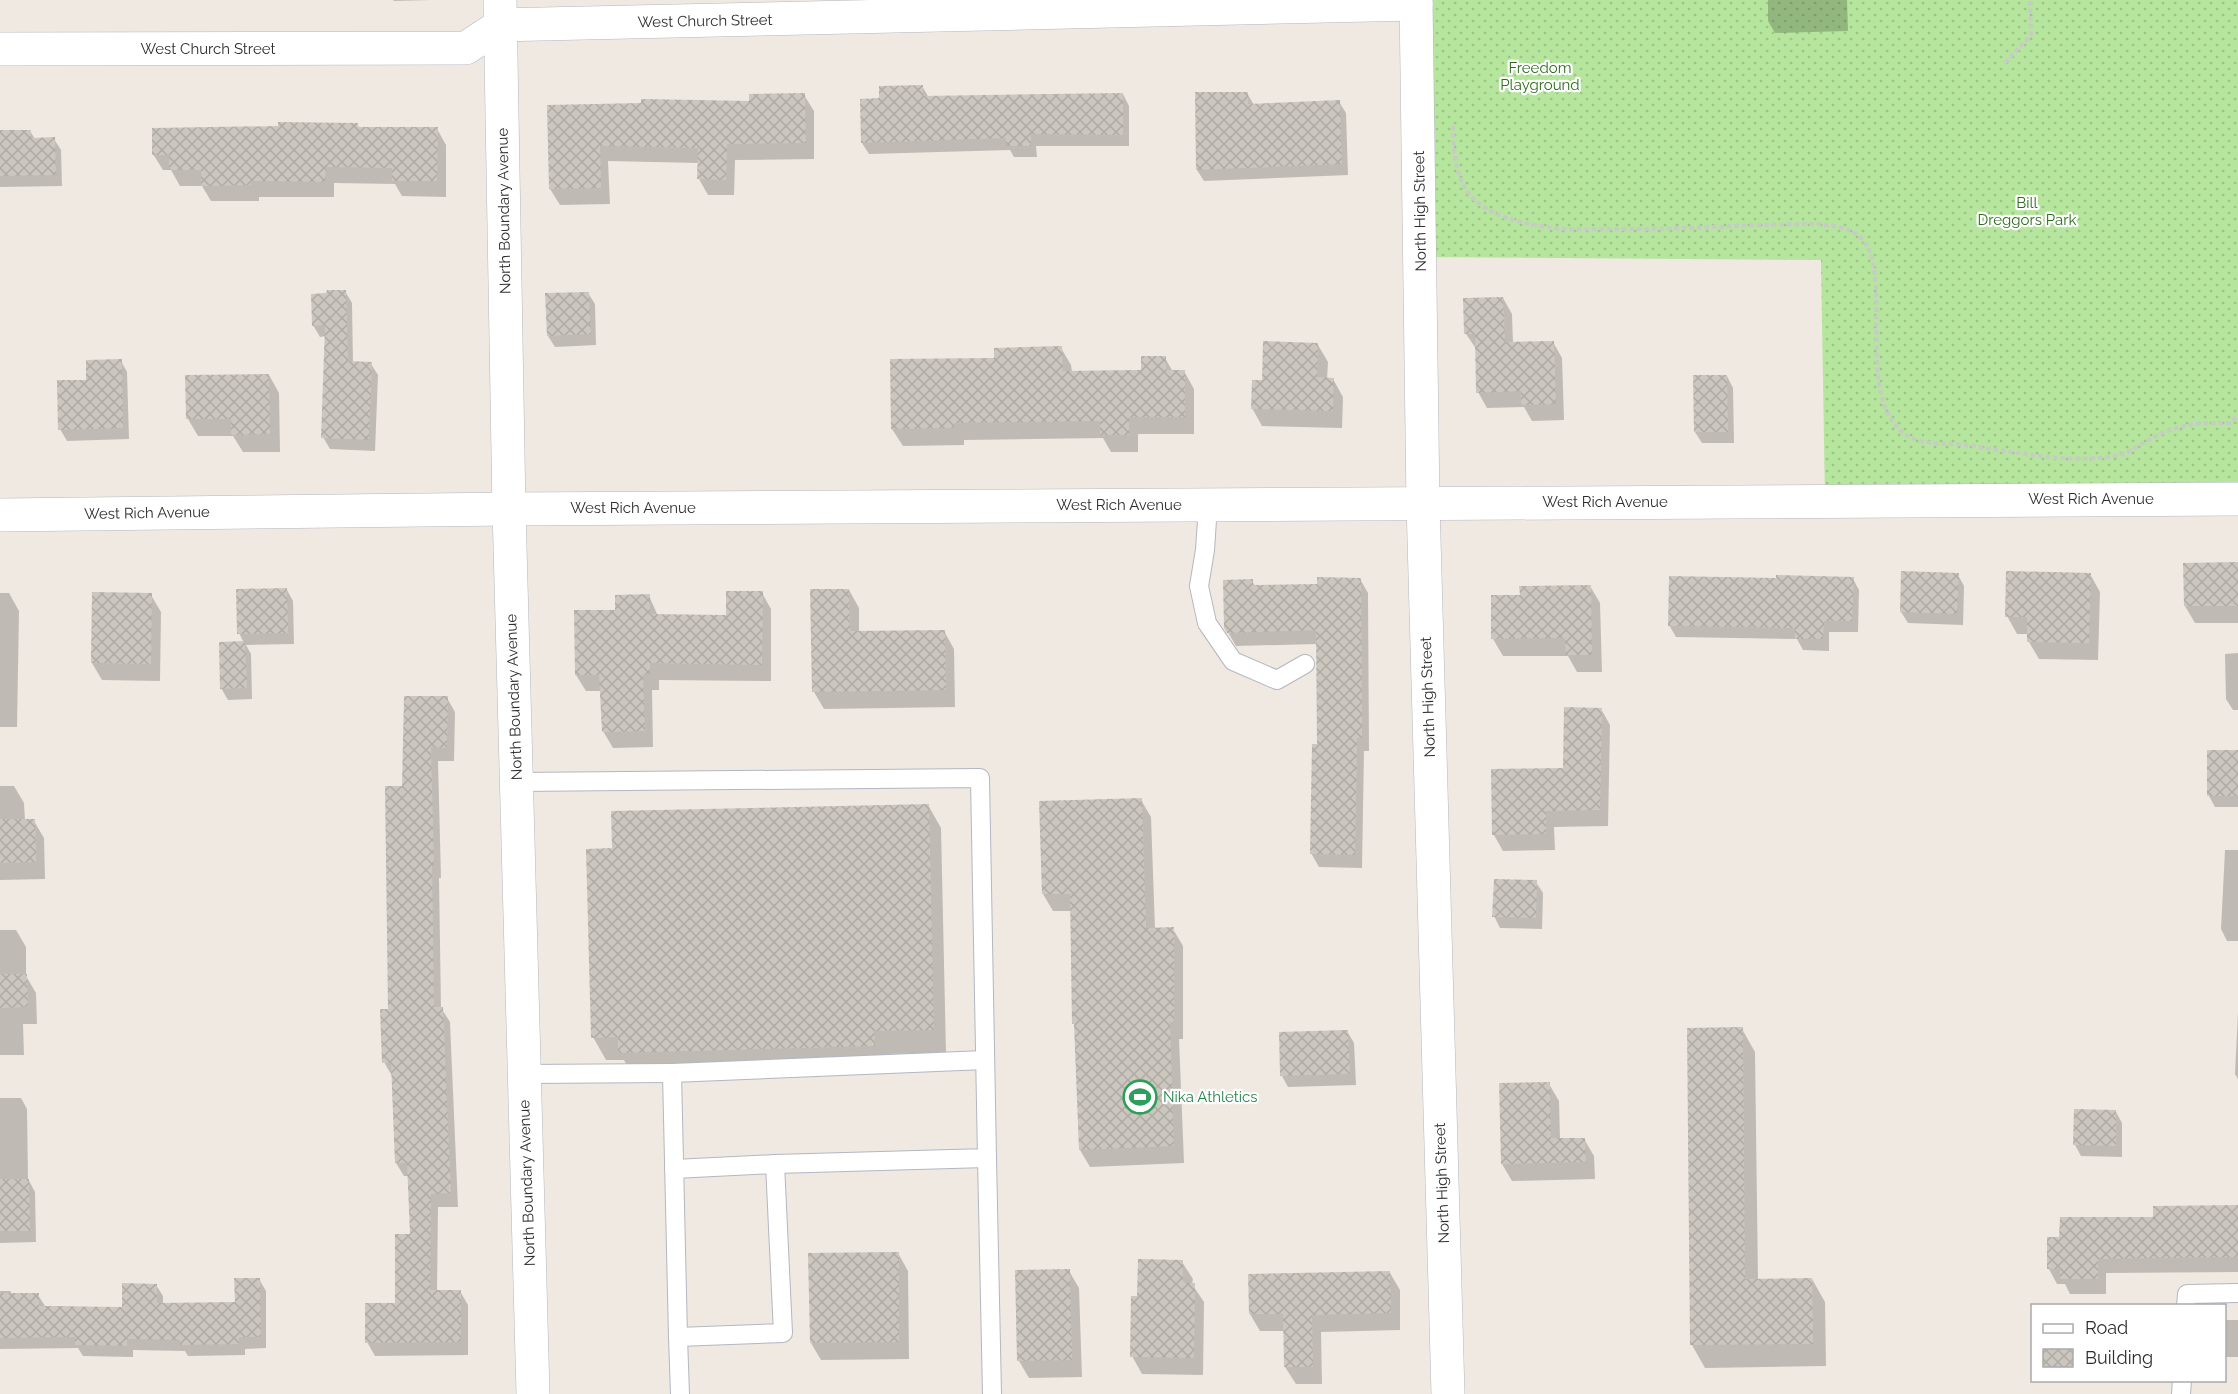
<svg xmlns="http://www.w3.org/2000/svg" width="2238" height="1394" viewBox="0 0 2238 1394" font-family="Raleway,sans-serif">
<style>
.grass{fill:url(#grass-dots)}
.shadow{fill:#0003}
.building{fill:url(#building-cross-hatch)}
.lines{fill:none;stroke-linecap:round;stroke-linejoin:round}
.service-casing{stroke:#b4b7c1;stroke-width:20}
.minor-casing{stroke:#b4b7c1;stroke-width:34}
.tertiary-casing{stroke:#b4b7c1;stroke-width:34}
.path{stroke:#c9c9c9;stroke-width:4;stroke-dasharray:4.5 3;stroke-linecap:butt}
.service{stroke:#fff;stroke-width:18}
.minor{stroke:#fff;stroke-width:33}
.tertiary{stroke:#fff;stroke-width:33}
.labels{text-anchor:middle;stroke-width:4.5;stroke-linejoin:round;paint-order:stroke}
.street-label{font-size:15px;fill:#2e2e2e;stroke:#fff}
.park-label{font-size:15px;fill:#2c6e1b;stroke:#fff}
.leisure-label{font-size:15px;fill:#27864d;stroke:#fff;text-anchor:start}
</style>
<defs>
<pattern id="grass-dots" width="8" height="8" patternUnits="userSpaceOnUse" patternTransform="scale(1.5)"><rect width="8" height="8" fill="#b6e59e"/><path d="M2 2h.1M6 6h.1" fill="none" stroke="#9dc588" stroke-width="1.8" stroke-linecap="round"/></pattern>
<pattern id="building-cross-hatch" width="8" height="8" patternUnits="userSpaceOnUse" patternTransform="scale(1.5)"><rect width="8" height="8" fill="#cbc7bf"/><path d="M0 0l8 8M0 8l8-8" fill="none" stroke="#afaba4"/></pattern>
</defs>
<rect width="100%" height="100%" fill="#efe9e1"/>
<polygon class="grass" points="1416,0 2238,0 2238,499 1825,501 1821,260 1421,257"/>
<g class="shadow">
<polygon points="393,0 431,0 394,1"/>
<polygon points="1768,0 1847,0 1848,31 1775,33 1768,21"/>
<polygon points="922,86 929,98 1123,94 1129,106 1129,146 1036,146 1037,157 1014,157 1010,150 869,154 862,143 881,100"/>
<polygon points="1247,93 1254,105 1339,102 1346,113 1348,175 1204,181 1197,170"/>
<polygon points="804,95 814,111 814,159 735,160 734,195 708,195 699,179 699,163 608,161 610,204 560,205 550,189 548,106 751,103"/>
<polygon points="357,124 360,129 437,129 446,145 446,197 402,196 395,184 334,183 334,197 259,197 259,201 211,201 202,186 180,186 171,170 163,170 153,154"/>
<polygon points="30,131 35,139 54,139 61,150 62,186 0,187 0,132"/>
<polygon points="345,291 352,303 353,363 371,364 378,375 375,451 330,449 323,437 326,336 320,337 313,325"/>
<polygon points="588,293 595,304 596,345 555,347 548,336"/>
<polygon points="1503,298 1512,314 1513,344 1553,342 1562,358 1564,420 1532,421 1524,407 1487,408 1478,392 1477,350 1466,334"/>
<polygon points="1318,345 1328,362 1327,379 1333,379 1343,397 1342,428 1262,426 1252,408 1263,381"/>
<polygon points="1061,348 1071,365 1072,372 1143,371 1165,358 1173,372 1184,371 1194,389 1194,434 1138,434 1138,452 1111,452 1103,438 964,440 964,445 903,446 892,429 996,359"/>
<polygon points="121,361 127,372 129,439 67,441 60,429 88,381"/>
<polygon points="269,375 279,393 280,452 243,452 233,436 198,436 188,419"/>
<polygon points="1727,376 1733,388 1734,443 1702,443 1695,432"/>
<polygon points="2238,564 2238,623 2195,623 2185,606"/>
<polygon points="2090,574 2100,592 2098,660 2039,659 2029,642 2029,634 2017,634 2007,616"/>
<polygon points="1958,575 1964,586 1963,625 1908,623 1901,612"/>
<polygon points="1360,579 1368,593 1369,751 1364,751 1362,868 1319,867 1311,853 1318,745 1318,644 1236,646 1225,627 1252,581 1255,586 1318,585"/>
<polygon points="1853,579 1859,590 1858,632 1829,632 1829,651 1803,650 1797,639 1676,637 1669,625"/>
<polygon points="1590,586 1600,603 1602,672 1577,672 1568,656 1503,656 1493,639 1492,596 1521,596"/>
<polygon points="287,590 293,601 294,644 246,645 251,654 252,699 228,700 221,688 244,643 239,633"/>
<polygon points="849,590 859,608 859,633 944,631 954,649 955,707 824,709 814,692"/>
<polygon points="0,593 9,593 19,611 17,727 0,727"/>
<polygon points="762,593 771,609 771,681 659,680 659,690 652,690 653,747 613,748 603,731 602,691 586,691 576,675 616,611 649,596 658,616 727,617"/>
<polygon points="151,595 161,612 160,681 102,680 92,663"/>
<polygon points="2238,653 2238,710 2233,710 2226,699 2225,654"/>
<polygon points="447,698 455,712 454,761 438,761 441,878 439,878 441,1008 450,1022 458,1207 438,1207 437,1292 460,1291 468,1305 468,1355 375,1356 367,1342 396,1305 411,1235 409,1176 404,1176 396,1163 392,1076 384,1062 390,1010 404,787"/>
<polygon points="1601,709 1610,725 1608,826 1554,827 1555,850 1503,851 1494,835 1564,769"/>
<polygon points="2238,752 2238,807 2215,807 2209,796"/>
<polygon points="0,786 14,786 24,803 25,821 34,821 44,838 45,879 0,880"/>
<polygon points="1141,800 1151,817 1155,929 1173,929 1183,946 1183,1039 1179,1039 1184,1163 1090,1167 1080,1150 1071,911 1053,911 1043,894"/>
<polygon points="928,805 941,828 946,1053 887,1054 887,1069 633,1076 624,1060 606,1060 593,1037 614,850"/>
<polygon points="2225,850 2238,850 2238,941 2227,941 2221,929"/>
<polygon points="1536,882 1543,893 1542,929 1500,928 1494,916"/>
<polygon points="0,930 16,930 26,947 26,976 36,993 37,1024 23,1024 24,1055 0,1055"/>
<polygon points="2238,1012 2238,1079 2235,1074"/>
<polygon points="1742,1029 1755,1052 1758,1280 1812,1279 1825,1302 1826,1366 1705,1368 1692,1345"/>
<polygon points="1347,1031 1354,1043 1356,1085 1288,1087 1282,1076"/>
<polygon points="1549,1084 1559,1101 1560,1139 1584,1139 1594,1156 1595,1179 1512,1181 1502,1164"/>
<polygon points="0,1098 21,1098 27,1109 28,1179 35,1192 36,1242 0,1243"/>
<polygon points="2116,1112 2122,1123 2122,1157 2081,1156 2075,1145"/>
<polygon points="2238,1207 2238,1272 2106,1273 2106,1294 2070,1294 2065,1284 2057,1284 2049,1269 2061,1238"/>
<polygon points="898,1253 908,1271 909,1359 821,1360 811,1343"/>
<polygon points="1182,1262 1193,1279 1192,1284 1204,1302 1203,1375 1142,1374 1132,1356 1139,1298"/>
<polygon points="1069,1271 1079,1288 1082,1377 1029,1378 1019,1361"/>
<polygon points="1390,1273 1400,1290 1400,1330 1321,1332 1322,1384 1296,1384 1285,1367 1285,1331 1260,1331 1250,1314"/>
<polygon points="259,1279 266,1291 266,1348 245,1349 245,1355 188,1356 185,1351 133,1350 133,1357 83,1356 78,1348 0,1349 0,1291 10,1291 13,1295 38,1295 45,1306 123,1308 156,1285 163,1296 163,1304 236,1303"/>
<rect x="2224" y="1320" width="14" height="37"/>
</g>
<g class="building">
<polygon points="923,85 923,96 1123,93 1123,135 1031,134 1031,146 1006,146 1006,138 861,143 860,99 879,98 879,86"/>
<polygon points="1195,92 1248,92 1248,104 1340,100 1342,164 1196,170"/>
<polygon points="805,93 806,143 727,144 726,180 697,179 698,148 600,146 601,188 549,189 547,105 641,103 641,99 749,101 749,94"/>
<polygon points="278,122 358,123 358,127 438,127 437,181 392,181 392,168 326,167 325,182 251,181 251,185 201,186 201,170 169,170 169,155 152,155 152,128 278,126"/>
<polygon points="0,130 31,130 31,138 55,137 56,175 0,176"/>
<polygon points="327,290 346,290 348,361 372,362 369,440 321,438 325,325 312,326 311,294 326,293"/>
<polygon points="589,292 591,334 547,336 545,293"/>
<polygon points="1503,297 1505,342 1554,341 1556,404 1521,405 1521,391 1476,393 1475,334 1464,334 1463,298"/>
<polygon points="1263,341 1318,343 1317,377 1334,378 1333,411 1251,409 1252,380 1262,380"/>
<polygon points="1062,346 1063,371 1141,370 1141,356 1166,356 1166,370 1185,370 1185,417 1129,417 1129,435 1100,435 1100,421 954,423 954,428 891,429 890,359 994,358 994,348"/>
<polygon points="122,359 123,428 58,430 57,380 86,380 86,360"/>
<polygon points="269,374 270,434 231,435 231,419 186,419 185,375"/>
<polygon points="1693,375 1727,375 1728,432 1694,432"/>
<polygon points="2238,562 2238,606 2184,606 2183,563"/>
<polygon points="1901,571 1959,573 1957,614 1900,612"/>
<polygon points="2006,571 2091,573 2089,643 2027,642 2027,617 2005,617"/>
<polygon points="1776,575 1854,577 1852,621 1824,621 1823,639 1795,639 1795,628 1668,626 1669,576 1776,578"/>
<polygon points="1317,577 1361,578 1362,738 1357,738 1355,855 1310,854 1312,744 1317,744 1316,630 1227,633 1224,628 1223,580 1253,579 1253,585 1317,584"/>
<polygon points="1591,585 1592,655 1566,655 1565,638 1491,639 1491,595 1520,595 1519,586"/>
<polygon points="287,588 288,633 237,634 236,589"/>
<polygon points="810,589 849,589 850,631 945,630 946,690 812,692"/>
<polygon points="726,591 763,591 762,665 650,663 650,674 643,674 645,731 602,732 599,675 575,675 574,610 615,610 615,595 650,594 650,614 726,615"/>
<polygon points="92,592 152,593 151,664 91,663"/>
<polygon points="245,641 247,688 220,689 219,642"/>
<polygon points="404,696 448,696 447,748 431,747 434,865 432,865 434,1007 443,1007 451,1193 431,1194 430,1290 461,1290 461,1342 365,1343 365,1303 395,1303 395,1234 410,1234 407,1163 395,1163 391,1063 382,1063 380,1009 388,1009 385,786 402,786"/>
<polygon points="1564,707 1602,708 1600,810 1546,811 1546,834 1492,835 1491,769 1563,768"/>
<rect x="2207" y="750" width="31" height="46"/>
<polygon points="1142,798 1146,928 1174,927 1174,1022 1170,1022 1174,1146 1079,1150 1074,1024 1072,1024 1070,894 1042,894 1039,801"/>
<polygon points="929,804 934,1030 874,1031 875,1046 618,1053 618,1037 591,1038 586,849 612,848 611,811"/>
<polygon points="0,819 35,819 36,862 0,863"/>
<polygon points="1494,879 1537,880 1536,918 1492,917"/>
<polygon points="0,974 27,974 28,1007 0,1008"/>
<polygon points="1743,1027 1745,1279 1812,1278 1813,1344 1690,1345 1687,1028"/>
<polygon points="1348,1030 1350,1074 1280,1076 1279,1032"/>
<polygon points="1550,1082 1551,1138 1585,1138 1586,1162 1501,1164 1499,1083"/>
<polygon points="2074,1109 2116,1110 2116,1146 2073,1145"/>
<polygon points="0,1179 29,1179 30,1231 0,1231"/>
<polygon points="2238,1205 2238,1257 2098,1259 2098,1279 2060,1279 2060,1269 2047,1269 2047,1237 2059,1237 2060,1217 2153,1217 2153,1206"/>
<polygon points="899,1252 899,1342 810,1343 808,1253"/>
<polygon points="1138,1259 1183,1260 1183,1282 1195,1283 1194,1358 1130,1357 1131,1296 1137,1296"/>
<polygon points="1070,1269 1072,1360 1017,1361 1015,1270"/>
<polygon points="1390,1271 1391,1313 1312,1315 1313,1367 1284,1367 1283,1314 1249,1314 1248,1274"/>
<polygon points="234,1278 260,1278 261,1337 239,1337 239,1344 180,1345 180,1340 127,1339 127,1346 75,1345 75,1337 0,1338 0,1293 39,1293 39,1306 122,1307 122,1283 157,1284 157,1303 235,1302"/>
</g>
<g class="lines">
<defs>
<g id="service">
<polyline points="1208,505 1205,550 1199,586 1207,623 1233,661 1277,680 1305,664"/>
<polyline points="516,782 980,778 987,1158 775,1164 783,1333 678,1337 680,1394"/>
<polyline points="524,1074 672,1073"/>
<polyline points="987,1158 992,1394"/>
<polyline points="674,1169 775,1164"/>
<polyline points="2186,1306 2187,1294 2238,1293"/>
<polyline points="678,1337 672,1073 985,1060"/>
<polyline points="2181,1394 2182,1380"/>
</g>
<g id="minor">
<polyline points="1416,0 1423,503 1448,1394"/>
<polyline points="0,49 466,48 501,25 1416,4"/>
<polyline points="0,515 509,509 2238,499"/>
</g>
<polyline id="tertiary" points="500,0 509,509 533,1394"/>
</defs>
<use href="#service" class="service-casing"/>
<use href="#minor" class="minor-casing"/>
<use href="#tertiary" class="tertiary-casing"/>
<g class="path">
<polyline points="2005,63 2031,35 2030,0"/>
<path d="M1453,126C1453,148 1455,178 1470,195C1489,217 1525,224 1553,228C1572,230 1593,229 1612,229C1681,230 1749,224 1817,224C1830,226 1845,226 1856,234C1903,265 1843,413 1917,440C1932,445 1951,443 1967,445C2016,452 2065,464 2115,456C2129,454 2143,442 2156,436C2183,423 2201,423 2230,423L2238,415"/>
</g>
<use href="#service" class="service"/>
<use href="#minor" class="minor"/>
<use href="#tertiary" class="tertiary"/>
</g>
<defs>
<symbol id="stadium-ring" viewBox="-11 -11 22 22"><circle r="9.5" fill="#fff" stroke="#2e9e5b" stroke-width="1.5"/><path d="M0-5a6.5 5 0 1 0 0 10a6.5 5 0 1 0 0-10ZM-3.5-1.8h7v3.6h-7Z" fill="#2e9e5b"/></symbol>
</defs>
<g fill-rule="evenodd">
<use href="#stadium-ring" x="1121" y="1078" width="38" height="38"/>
</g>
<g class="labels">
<g class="street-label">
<text transform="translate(705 21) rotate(-1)" y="5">West Church Street</text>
<text x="208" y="54">West Church Street</text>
<text transform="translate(504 211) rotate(-91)" y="5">North Boundary Avenue</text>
<text transform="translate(1420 211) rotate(-91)" y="5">North High Street</text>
<text x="2091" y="504">West Rich Avenue</text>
<text x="1605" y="507">West Rich Avenue</text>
<text x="1119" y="510">West Rich Avenue</text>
<text x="633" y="513">West Rich Avenue</text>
<text transform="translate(147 513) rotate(-1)" y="5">West Rich Avenue</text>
<text transform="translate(514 697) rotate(-92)" y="5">North Boundary Avenue</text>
<text transform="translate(1428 697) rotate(-92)" y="5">North High Street</text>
<text transform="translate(527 1183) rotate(-92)" y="5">North Boundary Avenue</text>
<text transform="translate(1442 1183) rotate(-92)" y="5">North High Street</text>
</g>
<g class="park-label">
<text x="1540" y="73">Freedom<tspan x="1540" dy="17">Playground</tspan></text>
<text x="2027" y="208">Bill<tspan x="2027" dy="17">Dreggors Park</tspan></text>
</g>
<g class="leisure-label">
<text x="1163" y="1102">Nika Athletics</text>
</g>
</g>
<rect x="2031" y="1304" width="195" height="78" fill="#ffffff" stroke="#ababab" stroke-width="1.5"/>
<rect x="2043" y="1324" width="30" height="9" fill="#ffffff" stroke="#ababab" stroke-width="1.5"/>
<text x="2085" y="1334" font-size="18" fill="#2e2e2e">Road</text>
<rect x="2043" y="1349" width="30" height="18" fill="url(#building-cross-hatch)" stroke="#ababab" stroke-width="1.5"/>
<text x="2085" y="1364" font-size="18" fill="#2e2e2e">Building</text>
</svg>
